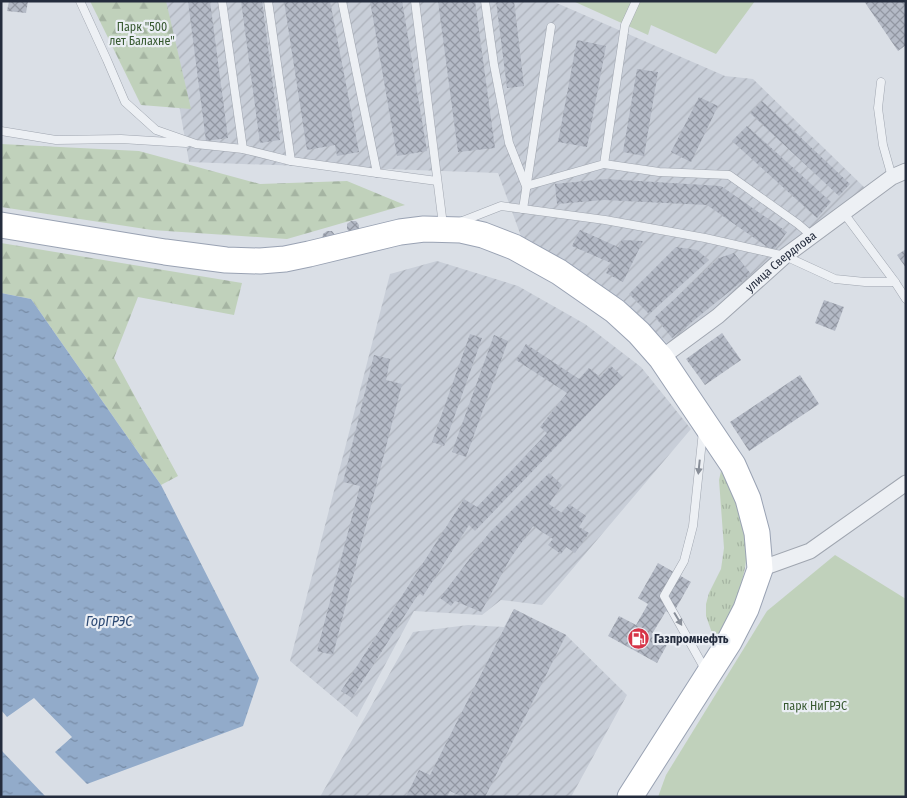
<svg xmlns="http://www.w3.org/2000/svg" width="907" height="798" viewBox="0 0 907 798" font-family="'Fira Sans Condensed',sans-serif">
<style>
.industrial{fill:url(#industrial-furrows)}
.grass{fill:url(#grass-tufts)}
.forest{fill:url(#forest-firs)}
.green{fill:#c0d1bb}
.water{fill:url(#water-ripples)}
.building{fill:url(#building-cross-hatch)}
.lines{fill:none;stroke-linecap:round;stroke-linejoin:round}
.service-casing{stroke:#a0a6b0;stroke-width:9}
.minor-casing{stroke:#a0a6b0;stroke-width:17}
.primary-casing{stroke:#99a2b3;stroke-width:27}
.service{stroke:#edf0f4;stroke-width:8}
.minor{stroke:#edf0f4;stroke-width:15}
.primary{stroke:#fff;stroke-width:25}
.oneway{fill:#888e98}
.labels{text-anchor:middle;stroke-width:4.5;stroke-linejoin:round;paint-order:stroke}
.park-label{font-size:12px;fill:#375930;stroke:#eaeef4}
.street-label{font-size:12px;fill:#242c3d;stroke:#eaeef4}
.poi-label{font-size:12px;font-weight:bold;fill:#242c3d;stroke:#eaeef4;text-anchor:start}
.water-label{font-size:14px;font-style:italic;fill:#2c4973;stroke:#eaeef4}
</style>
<defs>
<pattern id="industrial-furrows" width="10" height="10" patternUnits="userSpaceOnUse" patternTransform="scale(1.25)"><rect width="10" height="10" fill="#c8ced8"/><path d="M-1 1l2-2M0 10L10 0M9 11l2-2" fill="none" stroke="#acb1ba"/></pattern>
<pattern id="grass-tufts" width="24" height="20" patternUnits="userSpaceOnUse" patternTransform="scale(1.25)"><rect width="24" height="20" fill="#c0d1bb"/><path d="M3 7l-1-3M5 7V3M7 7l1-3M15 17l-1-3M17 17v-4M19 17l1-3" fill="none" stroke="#a5b4a2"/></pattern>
<pattern id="forest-firs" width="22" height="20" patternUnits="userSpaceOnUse" patternTransform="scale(1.25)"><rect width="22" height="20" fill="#c0d1bb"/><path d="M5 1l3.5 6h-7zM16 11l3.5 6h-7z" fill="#a5b4a2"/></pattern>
<pattern id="water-ripples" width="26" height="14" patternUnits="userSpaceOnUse" patternTransform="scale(1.25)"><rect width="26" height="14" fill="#92abca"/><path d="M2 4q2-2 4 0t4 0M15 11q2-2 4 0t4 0" fill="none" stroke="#778ba5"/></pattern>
<pattern id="building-cross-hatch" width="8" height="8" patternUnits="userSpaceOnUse" patternTransform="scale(1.25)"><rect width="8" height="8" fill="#b4bac6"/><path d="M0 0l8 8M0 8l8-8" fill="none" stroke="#9297a2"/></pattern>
</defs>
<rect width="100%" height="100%" fill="#dadfe6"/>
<g class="industrial">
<polygon points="161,1 552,1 725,76 753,79 866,189 670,346 623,300 522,239 498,173 189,162"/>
<polygon points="437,261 518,286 585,324 641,367 691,429 542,605 501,600 482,615 414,611 357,717 290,661 390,274"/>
<polygon points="514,609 566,635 627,695 571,797 320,797 413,632 468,625 504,627"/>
</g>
<path class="grass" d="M721,471C726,480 732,489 736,498C760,552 740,595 716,644L706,616V604L709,593L721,569L724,548L719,480Z"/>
<g class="forest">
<polygon points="90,1 166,1 191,109 141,105"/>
<polygon points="1,144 139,151 260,184 347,181 405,205 287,239 152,230 1,207"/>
<polygon points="1,243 242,283 234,315 138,297 114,358 178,476 161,485 31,299 1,293"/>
</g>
<g class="green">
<polygon points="573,1 755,1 716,54 651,25 648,35"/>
<polygon points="835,555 906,599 906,797 658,797 666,775 767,611"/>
</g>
<g class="water">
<polygon points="1,293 31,299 161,485 259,678 243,726 87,784 55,752 72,737 34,698 7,717 1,710"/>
<polygon points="1,750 46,797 1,797"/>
</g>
<g class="building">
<polygon points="9,1 28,1 26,13 7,11"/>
<polygon points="188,1 210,1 228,138 206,141"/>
<polygon points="241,1 262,1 280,140 260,143"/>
<polygon points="284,1 330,1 359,152 337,156 335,145 307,150"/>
<polygon points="370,1 402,1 427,151 397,156"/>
<polygon points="438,1 475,1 495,148 458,152"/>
<polygon points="496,1 514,1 524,86 507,88"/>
<polygon points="864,1 906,1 906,45 898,51"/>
<polygon points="577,40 606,46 587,147 558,142"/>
<polygon points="637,69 658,72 644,156 623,152"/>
<polygon points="699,97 718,106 691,162 671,152"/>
<polygon points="762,101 850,184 839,196 750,113"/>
<polygon points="747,126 831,202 817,218 732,141"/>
<polygon points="605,179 721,186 787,232 773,251 707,205 604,200 557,204 555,184"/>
<polygon points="351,221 356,221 359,225 359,230 350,233 347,229 347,224"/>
<polygon points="580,230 618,247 622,240 643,241 623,282 606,273 611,263 572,246"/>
<polygon points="327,231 332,231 335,235 334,240 322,239 323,234"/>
<polygon points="676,247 697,250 709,260 649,314 629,294"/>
<polygon points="906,249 906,268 897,255"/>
<polygon points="734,253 751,274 672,338 655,317 719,258"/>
<polygon points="824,300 844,307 835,331 815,323"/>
<polygon points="722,333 741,360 705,385 686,359"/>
<polygon points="470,334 482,338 444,446 432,442"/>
<polygon points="494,335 508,341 466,457 452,452"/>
<polygon points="526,344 579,379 589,368 600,377 611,366 623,377 475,531 469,525 423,596 419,593 352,698 341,691 464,499 477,507 547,433 540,427 567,393 516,360"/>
<polygon points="374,355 390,359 386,380 402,384 333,655 317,651 360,486 343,482"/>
<polygon points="800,375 819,404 749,451 730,422"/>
<polygon points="549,473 562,485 549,504 562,513 569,504 586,516 579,527 589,533 575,553 566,547 561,554 548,545 553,539 533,526 510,559 481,612 455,601 451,606 440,598 489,533"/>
<polygon points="658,563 691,582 672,615 666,611 652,634 668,643 657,663 608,636 619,616 636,625 648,604 638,598"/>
<polygon points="514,609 566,635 485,797 462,797 450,791 447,797 406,797 419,770 430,775"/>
</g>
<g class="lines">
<defs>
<g id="service">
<polyline points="80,1 107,60 125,102 156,130 196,144 243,149"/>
<polyline points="222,1 243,149 291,161"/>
<polyline points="268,1 291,161 377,173"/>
<polyline points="342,1 377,173 437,181"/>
<polyline points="415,1 443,225"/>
<polyline points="485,1 494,65 509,143 526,186 604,164 625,25 636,1"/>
<polyline points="881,82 878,108 883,145 892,177"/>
<polyline points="1,131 56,140 121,139 186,143"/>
<polyline points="604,164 659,172 729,175 798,224 812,236"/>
<polyline points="523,209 551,27"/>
<polyline points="843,212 895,282 906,299"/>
<polyline points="460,222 501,206 605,220 705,238 785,256 835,279 865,282 895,282"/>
<polyline points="703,431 693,526 684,561 664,596 706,671"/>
</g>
<g id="minor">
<path id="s1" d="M661,358L718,316L785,256L892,177L906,171"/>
<polyline points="760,569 810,551 906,483"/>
</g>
<polyline id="primary" points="1,225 165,252 226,260 260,261 285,259 309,254 400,232 424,229 461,230 483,235 514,247 559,272 615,311 639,333 661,358 733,465 748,499 757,533 760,569 746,609 729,642 630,797"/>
</defs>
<use href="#service" class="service-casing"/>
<use href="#minor" class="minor-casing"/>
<use href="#primary" class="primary-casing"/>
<use href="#service" class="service"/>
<use href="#minor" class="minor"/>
<use href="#primary" class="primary"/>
</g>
<defs><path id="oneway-solid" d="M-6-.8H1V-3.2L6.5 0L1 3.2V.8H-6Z" transform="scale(1.25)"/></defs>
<g class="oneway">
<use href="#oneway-solid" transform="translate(699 467) rotate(96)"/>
<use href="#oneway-solid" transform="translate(678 619) rotate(59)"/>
</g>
<defs>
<symbol id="fuel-disc" viewBox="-11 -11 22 22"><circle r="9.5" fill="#d63447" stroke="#eaeef4"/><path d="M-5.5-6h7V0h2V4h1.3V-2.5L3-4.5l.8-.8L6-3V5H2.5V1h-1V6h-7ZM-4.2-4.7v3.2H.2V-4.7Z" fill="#fff"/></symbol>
</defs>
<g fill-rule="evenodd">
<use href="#fuel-disc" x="626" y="626" width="25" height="25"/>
</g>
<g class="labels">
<g class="park-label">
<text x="142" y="31">Парк "500<tspan x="142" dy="14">лет Балахне"</tspan></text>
<text x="815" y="710">парк НиГРЭС</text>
</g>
<g class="street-label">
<text dy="4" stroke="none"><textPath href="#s1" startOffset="154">улица Свердлова</textPath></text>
</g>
<g class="poi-label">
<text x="654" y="643">Газпромнефть</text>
</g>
<g class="water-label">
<text x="109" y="626">ГорГРЭС</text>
</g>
</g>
<rect width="907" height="798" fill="none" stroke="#242c3d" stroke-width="5"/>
</svg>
